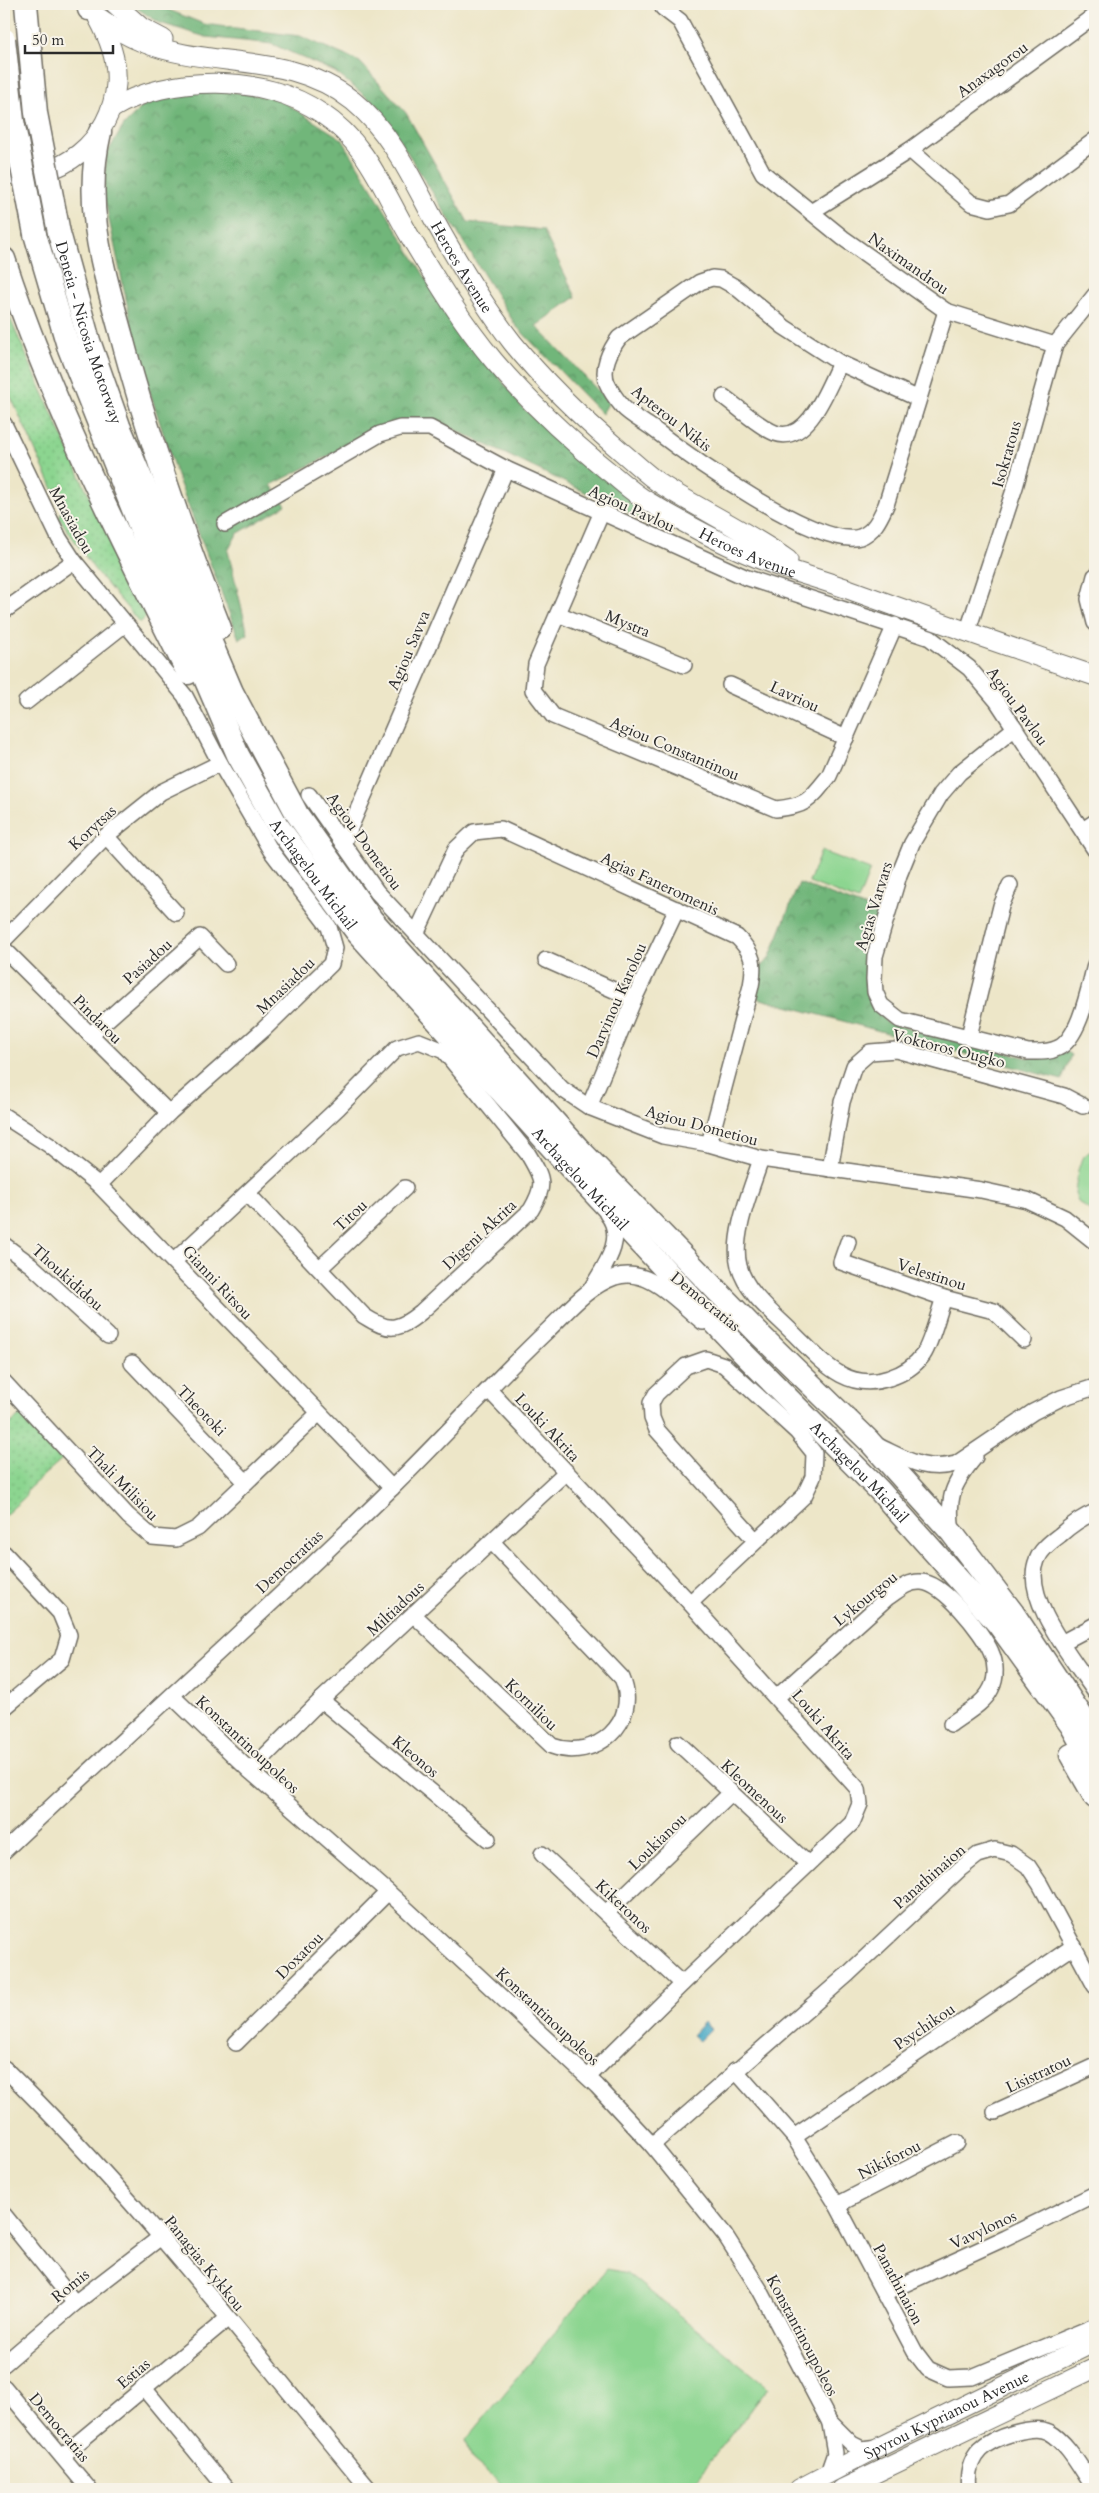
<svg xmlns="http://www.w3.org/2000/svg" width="1099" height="2493" viewBox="0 0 1099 2493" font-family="Cardo,serif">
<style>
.forest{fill:url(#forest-crowns);stroke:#4e7052}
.park{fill:url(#park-dots);stroke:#5c805e}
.garden{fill:#8cd590;stroke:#5c805e}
.water{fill:url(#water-ripples);stroke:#386978}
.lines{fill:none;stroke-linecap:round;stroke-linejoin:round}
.minor-casing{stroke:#6f6c62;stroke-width:18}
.major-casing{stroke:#6f6c62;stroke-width:21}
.highway-casing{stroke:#6f6c62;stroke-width:25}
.minor{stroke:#fff;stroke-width:15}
.major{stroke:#fff;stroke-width:19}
.highway{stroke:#fff;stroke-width:22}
.highway-bridge-casing{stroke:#6f6c62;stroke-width:25;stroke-linecap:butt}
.highway-bridge{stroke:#fff;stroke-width:22}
.labels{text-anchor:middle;stroke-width:4;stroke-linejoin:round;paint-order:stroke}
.street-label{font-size:16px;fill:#2b2b2b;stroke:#f7f3e8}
</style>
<defs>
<pattern id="forest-crowns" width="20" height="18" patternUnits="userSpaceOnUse" patternTransform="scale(1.25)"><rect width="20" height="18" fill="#71b67a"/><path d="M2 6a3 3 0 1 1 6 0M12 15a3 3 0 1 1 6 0" fill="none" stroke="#5d9464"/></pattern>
<pattern id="park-dots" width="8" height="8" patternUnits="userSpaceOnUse" patternTransform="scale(1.25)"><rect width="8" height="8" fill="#8cd590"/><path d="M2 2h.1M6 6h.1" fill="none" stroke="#79b77c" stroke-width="1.8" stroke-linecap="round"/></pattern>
<pattern id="water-ripples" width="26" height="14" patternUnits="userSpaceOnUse" patternTransform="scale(1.25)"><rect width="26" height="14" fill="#45a7c5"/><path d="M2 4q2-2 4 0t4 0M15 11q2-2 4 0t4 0" fill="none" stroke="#3a88a0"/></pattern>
</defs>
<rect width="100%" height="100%" fill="#f7f3e8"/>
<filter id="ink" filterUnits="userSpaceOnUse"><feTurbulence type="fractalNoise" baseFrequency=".02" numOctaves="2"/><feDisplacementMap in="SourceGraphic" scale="10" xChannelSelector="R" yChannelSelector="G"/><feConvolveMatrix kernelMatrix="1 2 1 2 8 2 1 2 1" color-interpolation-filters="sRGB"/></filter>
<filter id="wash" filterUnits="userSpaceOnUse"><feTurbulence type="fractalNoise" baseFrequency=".0096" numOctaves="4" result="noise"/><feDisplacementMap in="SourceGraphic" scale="20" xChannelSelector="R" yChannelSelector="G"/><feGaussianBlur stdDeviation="1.12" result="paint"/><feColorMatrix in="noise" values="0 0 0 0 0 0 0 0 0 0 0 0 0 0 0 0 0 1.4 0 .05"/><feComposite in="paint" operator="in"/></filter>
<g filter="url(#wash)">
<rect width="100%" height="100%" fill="#ede6c8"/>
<g class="forest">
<polygon points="130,4 154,4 204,24 300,36 360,62 406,113 468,222 543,230 576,297 536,326 609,402 602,414 516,326 379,107 335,72 272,44 206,37 160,23"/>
<polygon points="225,91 277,98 342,139 436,295 522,407 580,457 654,512 654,525 447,426 392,424 271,485 286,505 237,534 228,551 248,634 239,639 177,476 138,355 104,196 106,155 124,125 144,105 169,93"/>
<path d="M799,883L880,913C871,942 859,975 872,1004C875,1011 882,1017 887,1023L1028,1058L1065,1051L1071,1055L1062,1080L757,998L760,967L769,959Z"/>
</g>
<g class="park">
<polygon points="4,305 84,485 151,611 140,623 94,569 59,518 62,509 4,382"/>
<polygon points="23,1413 63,1458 27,1490 25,1497 4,1516 4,1429"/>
</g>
<g class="garden">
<polygon points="821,851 870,870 858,901 809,882"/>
<polygon points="1095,1147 1095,1214 1078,1202 1075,1193 1078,1170 1082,1158"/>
<polygon points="607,2269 627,2273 768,2387 689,2489 507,2489 472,2459 466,2440"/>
</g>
<polygon class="water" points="704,2022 711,2029 699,2041 692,2035"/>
</g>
<g filter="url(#ink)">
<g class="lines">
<defs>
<g id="minor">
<polyline points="663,8 680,21 763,173 843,238 946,311 1055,345"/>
<polyline points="910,150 971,203 990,208 1009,204 1095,140"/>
<polyline points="811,212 910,150 1095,15"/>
<path d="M724,397C738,407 759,427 775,433C808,445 828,387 840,363"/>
<path d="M917,398L840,363L784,327L737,288L721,279L712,278L700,282L619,338C610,350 601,368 607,383C610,390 617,400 622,406C629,414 642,421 652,428C687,455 819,550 860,537C874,532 880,518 886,505L946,311"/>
<polyline points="4,424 59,538 74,561 185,696 220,763 271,851 329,927 335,948 331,964 263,1030 169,1113 99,1185"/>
<path d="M601,514L536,664L533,690L553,716L776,809C807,806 810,800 829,776L895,625"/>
<polyline points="225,524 380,434 400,428 430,428 506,469 745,577 930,638 969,668 997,701 1095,850"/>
<polyline points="1095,576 1089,599 1095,623"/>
<polyline points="4,611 74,561"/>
<polyline points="558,614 684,665"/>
<polyline points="967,633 1015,487 1055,345 1095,295"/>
<polyline points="730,685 846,738"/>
<polyline points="26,702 125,624"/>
<path d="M1015,728L959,773L941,794L912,843L899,875L875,956L874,979L875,992L881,1005L900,1020L1028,1052C1038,1052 1048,1053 1058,1048C1080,1038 1089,987 1095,965"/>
<polyline points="309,795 377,892 562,1089 589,1107 663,1136 709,1144 761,1159 981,1190 1027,1200 1065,1218 1095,1242"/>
<polyline points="1083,830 1095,822"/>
<polyline points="106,836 176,913"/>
<polyline points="343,844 506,469"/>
<path d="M417,932L456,849L474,832L501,829L737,937C754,954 755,963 751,986L709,1144"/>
<polyline points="4,940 106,836 161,792 220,763"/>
<polyline points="4,949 169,1113"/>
<polyline points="546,960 634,999"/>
<polyline points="90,1035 200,937 226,964"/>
<polyline points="969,1036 1001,906 1010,885"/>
<polyline points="589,1107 634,999 677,909"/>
<polyline points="4,1116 49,1145 99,1185 392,1488"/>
<path d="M761,1159C752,1188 731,1235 739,1266C746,1293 773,1313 793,1333C821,1360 846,1393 889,1378C902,1374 914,1367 923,1355C932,1341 938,1314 944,1298"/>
<polyline points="830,1169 842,1102 854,1066 870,1052 896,1050 1064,1096 1083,1106"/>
<polyline points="848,1242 841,1262 944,1298 994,1311 1024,1340"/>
<polyline points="4,1245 31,1265 108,1336"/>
<path d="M174,1261L338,1108L397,1048L419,1041L444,1051L528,1154C543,1179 546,1184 531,1210L421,1312C398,1331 389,1332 364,1316L248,1194"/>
<polyline points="320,1268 405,1188"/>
<path d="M591,1289C604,1267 627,1238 607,1214"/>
<polyline points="132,1363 246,1482"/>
<polyline points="4,1382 128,1516 152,1537 176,1539 198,1528 319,1413"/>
<polyline points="489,1390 690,1603 858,1789 860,1804 852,1823 682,1984 588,2077"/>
<path d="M878,1446C906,1459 924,1472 956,1464L1033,1412L1061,1398L1095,1387"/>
<path d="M1095,1512C1083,1517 1070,1526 1060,1535C1051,1542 1041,1549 1037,1560C1021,1598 1075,1661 1095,1692"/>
<path d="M952,1533C947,1497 952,1485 975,1457"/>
<polyline points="4,1553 60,1613 69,1635 62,1659 4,1708"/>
<polyline points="690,1603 804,1496 813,1477 814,1453 797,1432 724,1365 706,1359 686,1366 656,1394 651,1403 652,1418 657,1430 756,1541"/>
<path d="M414,1615L552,1746C595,1762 641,1722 622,1678L492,1542"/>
<polyline points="1063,1642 1095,1625"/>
<polyline points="172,1696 250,1771 388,1892 597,2086 652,2145 725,2235 760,2290 829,2421 852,2444 862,2449 878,2447"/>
<path d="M777,1697L887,1598C898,1591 907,1581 921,1582C943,1582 983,1633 991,1652C996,1663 997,1678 991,1689C984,1704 964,1714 951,1724"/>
<polyline points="321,1700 488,1839"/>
<polyline points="678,1743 808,1864"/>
<polyline points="250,1771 321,1700 566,1472"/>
<path d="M4,1851C133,1729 266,1612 392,1488C445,1436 494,1381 548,1330C569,1310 587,1287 615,1277C650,1266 678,1303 703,1322"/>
<polyline points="542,1854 682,1984"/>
<polyline points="606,1913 731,1793"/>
<polyline points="236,2043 388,1892"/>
<path d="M4,2068C137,2198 250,2346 369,2489"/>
<polyline points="735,2070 794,2137 837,2205 915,2352 928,2369 948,2378 972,2377 1095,2326"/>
<polyline points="995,2112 1095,2066"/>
<polyline points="794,2137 1074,1946"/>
<polyline points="652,2145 848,1974 960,1869 978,1855 995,1850 1011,1854 1028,1866 1040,1884 1095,1986"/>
<polyline points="837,2205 957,2143"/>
<polyline points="4,2215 75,2303"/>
<polyline points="885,2293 1005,2238 1095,2194"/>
<polyline points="4,2364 75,2303 162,2236"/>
<polyline points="4,2387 89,2489"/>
<polyline points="143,2387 227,2489"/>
<polyline points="62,2456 227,2319"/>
<polyline points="828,2473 835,2453 830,2424"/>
<path d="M969,2489C967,2475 970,2460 980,2450C993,2437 1033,2424 1049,2432C1069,2443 1082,2471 1095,2489"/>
</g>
<g id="major">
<polyline points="115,4 142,28 163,39"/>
<path id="s1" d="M98,17C112,27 126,36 142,42C212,70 289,50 353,101C390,131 411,177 433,218C457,261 482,303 512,342C545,383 583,419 623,453C635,463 648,476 662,485C703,511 748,532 788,560"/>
<path id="s2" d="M111,109C169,74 265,74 321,113C368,144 382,189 409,235C435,278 462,323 494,361C530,403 566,437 608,471C621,481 633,493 647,501C688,526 733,550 778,566C801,574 825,581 848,589C930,619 1012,648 1095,676"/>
<path d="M4,173C60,184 112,139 116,84C118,60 109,38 98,18"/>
<path id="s3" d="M799,2489L879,2447L1095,2342"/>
<polyline points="842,2489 1095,2368"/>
</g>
<g id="highway">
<polyline points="88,4 89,9"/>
<path d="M100,132C83,205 102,264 121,334C147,434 182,532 220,628"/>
<path id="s4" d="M59,233L89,341L119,426L232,692L297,814L372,920L578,1148L758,1333L869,1441L952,1533L1013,1613L1095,1736"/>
<path id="s5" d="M35,234L68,346L144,537L238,755L277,825L356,931L566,1163L742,1352L879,1490L999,1625L1071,1725L1095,1768"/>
<path d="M4,259C51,403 120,538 188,673"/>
<polyline points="1071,1755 1095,1797"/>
</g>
</defs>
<use href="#minor" class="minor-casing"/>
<use href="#major" class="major-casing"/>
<use href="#highway" class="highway-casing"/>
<use href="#minor" class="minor"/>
<use href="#major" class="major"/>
<use href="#highway" class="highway"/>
<defs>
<g id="highway-bridge">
<polyline points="26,4 36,113 59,233"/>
<polyline points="4,39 13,121 35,234"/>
</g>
</defs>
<use href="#highway-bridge" class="highway-bridge-casing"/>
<use href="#highway-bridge" class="highway-bridge"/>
</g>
</g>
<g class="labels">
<g class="street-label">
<text transform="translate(992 69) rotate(-36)" y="6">Anaxagorou</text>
<text transform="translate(909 263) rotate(35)" y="6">Naximandrou</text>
<text dy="6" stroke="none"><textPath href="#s1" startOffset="472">Heroes Avenue</textPath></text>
<text dy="6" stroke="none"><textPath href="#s4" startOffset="104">Deneia - Nicosia Motorway</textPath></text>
<text transform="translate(672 418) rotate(38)" y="6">Apterou Nikis</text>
<text transform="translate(1006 454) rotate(-74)" y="6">Isokratous</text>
<text transform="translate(632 508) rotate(24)" y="6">Agiou Pavlou</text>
<text transform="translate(72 520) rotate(61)" y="6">Mnasiadou</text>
<text dy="6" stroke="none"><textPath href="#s2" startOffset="846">Heroes Avenue</textPath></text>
<text transform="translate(628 623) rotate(22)" y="6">Mystra</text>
<text transform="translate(408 650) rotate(-67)" y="6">Agiou Savva</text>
<text transform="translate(795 696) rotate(25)" y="6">Lavriou</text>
<text transform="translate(1018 706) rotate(54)" y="6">Agiou Pavlou</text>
<text transform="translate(675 748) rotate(23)" y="6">Agiou Constantinou</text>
<text transform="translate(92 827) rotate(-43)" y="6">Korytsas</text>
<text transform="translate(365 841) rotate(54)" y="6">Agiou Dometiou</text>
<text dy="6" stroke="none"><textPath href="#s5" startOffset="701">Archagelou Michail</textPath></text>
<text transform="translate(660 883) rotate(25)" y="6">Agias Faneromenis</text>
<text transform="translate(873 906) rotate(-73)" y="6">Agias Varvars</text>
<text transform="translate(147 961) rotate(-42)" y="6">Pasiadou</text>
<text transform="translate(285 985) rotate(-44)" y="6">Mnasiadou</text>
<text transform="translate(616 1000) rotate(-66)" y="6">Darvinou Karolou</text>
<text transform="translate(98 1019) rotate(45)" y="6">Pindarou</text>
<text transform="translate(949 1048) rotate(14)" y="6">Voktoros Ougko</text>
<text transform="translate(702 1125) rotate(15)" y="6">Agiou Dometiou</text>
<text dy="6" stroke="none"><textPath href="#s5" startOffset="1106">Archagelou Michail</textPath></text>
<text transform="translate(350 1215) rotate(-43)" y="6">Titou</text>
<text transform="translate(479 1234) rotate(-43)" y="6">Digeni Akrita</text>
<text transform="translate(932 1274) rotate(18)" y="6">Velestinou</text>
<text transform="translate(68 1277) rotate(42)" y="6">Thoukididou</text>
<text transform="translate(218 1282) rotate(47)" y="6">Gianni Ritsou</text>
<text transform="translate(706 1301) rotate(39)" y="6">Democratias</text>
<text transform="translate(202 1410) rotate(46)" y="6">Theotoki</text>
<text transform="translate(548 1427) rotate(47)" y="6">Louki Akrita</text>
<text dy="6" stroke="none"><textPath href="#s5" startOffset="1511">Archagelou Michail</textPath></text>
<text transform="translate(123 1483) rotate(46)" y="6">Thali Milisiou</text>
<text transform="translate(289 1561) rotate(-43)" y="6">Democratias</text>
<text transform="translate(865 1598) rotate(-39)" y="6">Lykourgou</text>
<text transform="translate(395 1608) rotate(-43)" y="6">Miltiadous</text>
<text transform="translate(532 1704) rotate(44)" y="6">Korniliou</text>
<text transform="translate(824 1724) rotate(49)" y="6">Louki Akrita</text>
<text transform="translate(248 1744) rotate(43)" y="6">Konstantinoupoleos</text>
<text transform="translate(416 1756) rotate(40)" y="6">Kleonos</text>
<text transform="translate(755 1791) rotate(43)" y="6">Kleomenous</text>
<text transform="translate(657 1841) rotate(-44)" y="6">Loukianou</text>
<text transform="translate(929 1876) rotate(-41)" y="6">Panathinaion</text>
<text transform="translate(624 1906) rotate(43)" y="6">Kikeronos</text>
<text transform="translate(299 1955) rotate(-45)" y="6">Doxatou</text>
<text transform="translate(548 2016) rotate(43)" y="6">Konstantinoupoleos</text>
<text transform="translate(924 2026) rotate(-34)" y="6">Psychikou</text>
<text transform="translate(1038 2073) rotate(-25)" y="6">Lisistratou</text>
<text transform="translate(889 2159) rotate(-27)" y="6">Nikiforou</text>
<text transform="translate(983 2229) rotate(-25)" y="6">Vavylonos</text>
<text transform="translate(205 2263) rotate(51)" y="6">Panagias Kykkou</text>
<text transform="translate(899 2284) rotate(62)" y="6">Panathinaion</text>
<text transform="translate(70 2285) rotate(-39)" y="6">Romis</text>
<text transform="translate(803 2335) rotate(62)" y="6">Konstantinoupoleos</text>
<text transform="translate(133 2373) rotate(-40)" y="6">Estias</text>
<text dy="6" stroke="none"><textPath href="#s3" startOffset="165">Spyrou Kyprianou Avenue</textPath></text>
<text transform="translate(60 2427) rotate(50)" y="6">Democratias</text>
</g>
</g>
<rect width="1099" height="2493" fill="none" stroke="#f7f3e8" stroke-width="20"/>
<path d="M25 45v8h88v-8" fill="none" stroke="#2b2b2b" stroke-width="2.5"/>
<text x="32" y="45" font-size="15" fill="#2b2b2b" stroke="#f7f3e8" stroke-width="4" paint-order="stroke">50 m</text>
</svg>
